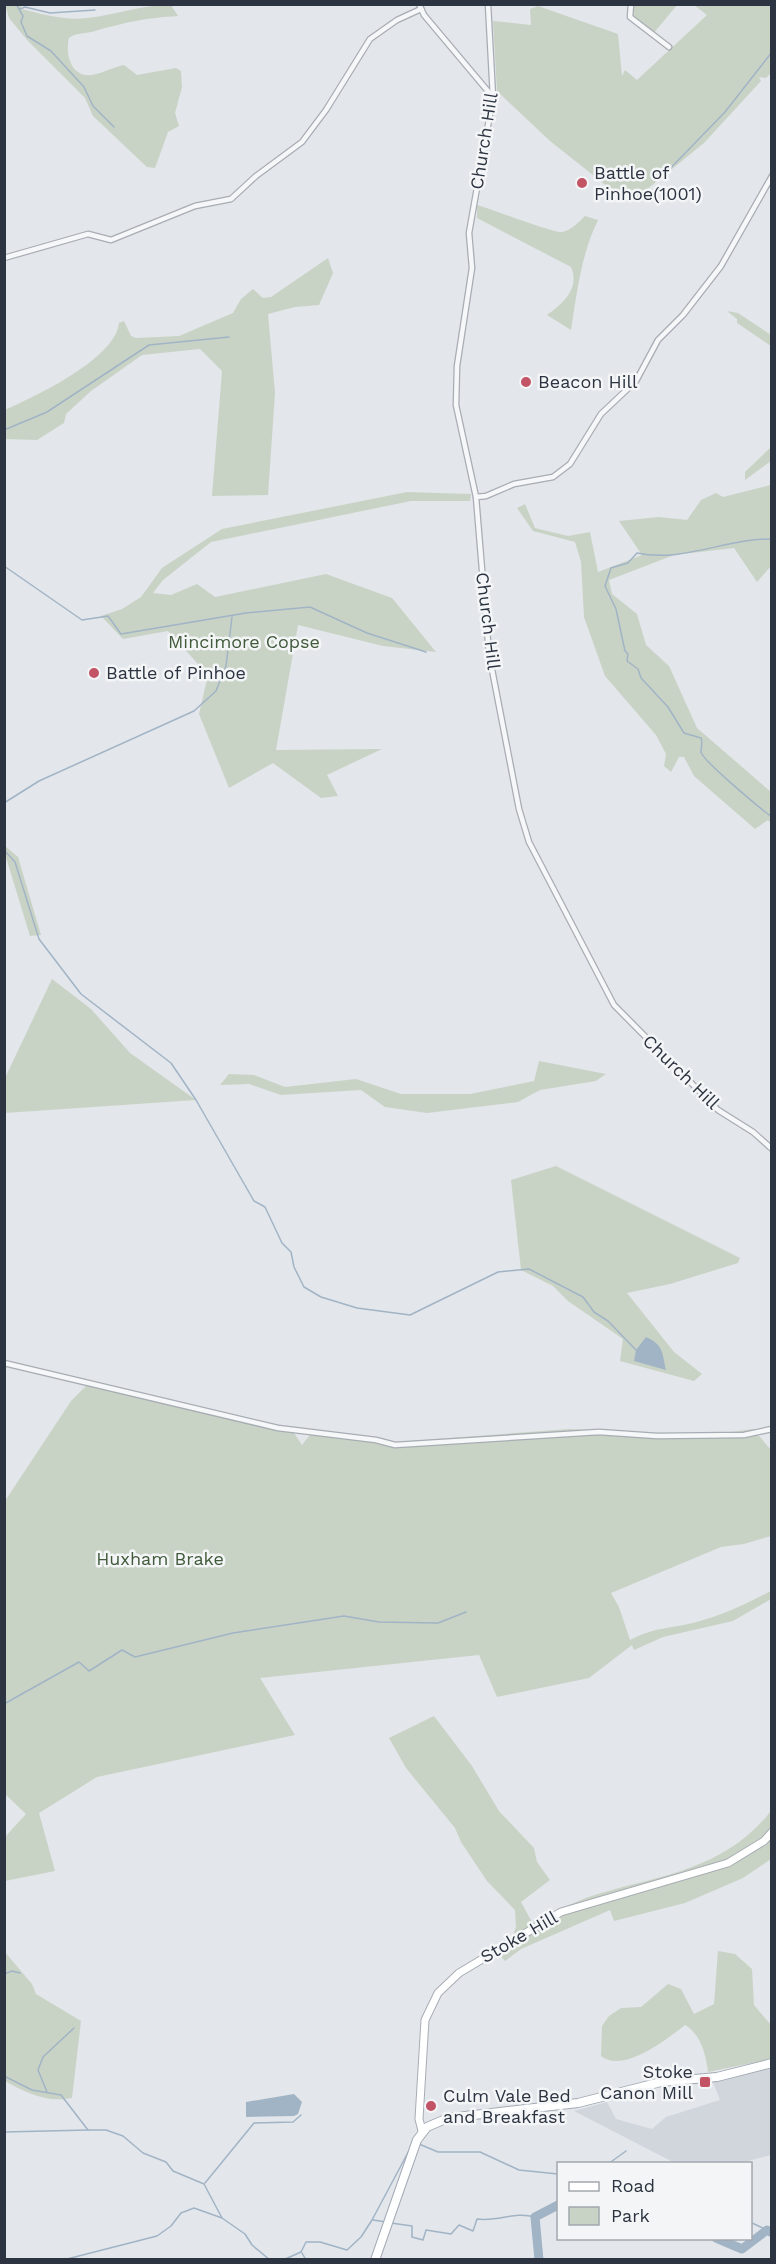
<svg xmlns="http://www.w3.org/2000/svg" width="776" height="2264" viewBox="0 0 776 2264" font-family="'Work Sans',sans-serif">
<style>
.built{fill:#d1d5dc}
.green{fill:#c9d3c5}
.water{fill:#a1b4c6}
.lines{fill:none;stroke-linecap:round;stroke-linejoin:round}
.stream{stroke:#a1b4c6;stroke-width:1.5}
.river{stroke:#a1b4c6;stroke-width:9}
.street-casing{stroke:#a8adb4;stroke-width:7}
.secondary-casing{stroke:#a8adb4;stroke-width:9}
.primary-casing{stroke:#a3abb5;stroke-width:10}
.street{stroke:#f5f7f8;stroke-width:4.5}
.secondary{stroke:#fff;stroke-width:7}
.primary{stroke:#fff;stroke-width:8}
.poi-dot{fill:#c35466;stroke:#f3f5f7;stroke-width:2}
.labels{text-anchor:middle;stroke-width:5;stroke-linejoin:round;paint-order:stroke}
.street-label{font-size:18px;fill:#2c3441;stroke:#f3f5f7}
.poi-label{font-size:18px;fill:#2c3441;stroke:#f3f5f7;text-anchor:start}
.park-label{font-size:18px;fill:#415b3b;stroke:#f3f5f7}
</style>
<rect width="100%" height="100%" fill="#e3e6ea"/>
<polygon class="built" points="771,2067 771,2155 740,2163 675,2163 574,2111 607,2102 616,2119 652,2129 666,2117 720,2100 713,2082"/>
<g class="green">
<path d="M5,4L21,5V9C42,14 66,21 87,18C116,15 143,4 171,5L178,16C145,18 127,22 95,31C86,34 77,32 69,38C65,54 71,78 92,75C103,73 113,67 124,65L137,75L176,68L181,71L182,87L175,113L179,126L168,132L155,168L147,167L93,116L85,98L28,41L9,18Z"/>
<polygon points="632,5 677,5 653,34 630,17"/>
<polygon points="694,5 771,5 771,73 766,78 759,77 761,81 704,143 635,199 627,202 550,141 497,91 493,21 531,25 530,9 538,6 618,34 622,76 625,70 637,80 707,15"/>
<path d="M477,205C492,209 555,234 562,232C570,231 579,222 585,216L598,220C581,255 577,292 571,330L547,315C564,303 580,288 571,267L477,218Z"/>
<path d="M328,258L333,273L319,305L295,307L268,314L275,393L268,495L212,496L222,371L200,349L142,355L91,391L66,414L64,423L37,440L5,439V410C36,396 115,359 119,323L124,321L131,336L136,338L179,336L233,313L241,299L253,289L263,298L271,297Z"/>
<polygon points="727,311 738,313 771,335 771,346 737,323 737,319"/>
<polygon points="771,447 771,461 745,480 745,472"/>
<polygon points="771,485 771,566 757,582 734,548 674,555 609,580 612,594 637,614 646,645 669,666 697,728 771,792 771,823 768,820 755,829 694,776 684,757 679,757 671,772 664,766 666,754 656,735 605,676 584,617 581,562 575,542 533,531 517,508 525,504 535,528 568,536 590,532 598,572 642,555 619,521 659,517 687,520 701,500 716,493 723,497"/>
<polygon points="407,492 471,494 470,501 411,501 211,542 163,580 153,593 171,595 197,584 215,597 326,574 392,598 436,652 383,646 298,625 276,750 382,749 327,775 338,796 321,798 273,763 229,788 199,714 208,675 168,631 123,639 101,616 122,609 141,597 162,568 222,529"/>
<polygon points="5,846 18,857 41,935 30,936 5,854"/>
<polygon points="52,979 91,1009 130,1053 196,1100 5,1113 5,1078"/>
<polygon points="539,1061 606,1074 596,1081 540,1090 518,1102 427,1113 385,1107 361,1090 281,1095 249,1084 220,1085 229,1074 254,1075 285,1087 356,1079 401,1094 470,1094 534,1081"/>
<polygon points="556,1166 740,1258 738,1263 670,1284 627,1293 674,1352 702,1374 694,1381 620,1361 623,1339 568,1301 553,1286 521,1270 511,1180"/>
<path d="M90,1382L294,1433L302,1445L310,1435L395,1442L570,1429L702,1436L753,1429L771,1450V1536L744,1544L721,1547L611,1593L619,1607L630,1640C656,1627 667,1629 693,1623C721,1616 746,1604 771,1591V1599L733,1621L663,1637L634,1650L632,1645L589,1678L497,1697L479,1655L260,1678L295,1735L97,1777L39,1813L55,1871L5,1881V1837L26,1814L5,1794V1501L71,1401Z"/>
<path d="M434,1716L472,1766L499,1811L534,1848L537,1862L550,1880L521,1902L532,1922C556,1911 579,1899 605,1892C669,1874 727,1867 771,1811V1859L743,1878L685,1903L614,1921L610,1910L521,1949L505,1961L497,1952L509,1945L516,1927L515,1910L487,1881L461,1842L455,1828L406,1768L389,1738Z"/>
<path d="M4,1951L32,1984L36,1994L81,2021L72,2098C47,2103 26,2093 5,2081Z"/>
<path d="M718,1951L735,1954L752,1969L754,2005L771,2025V2059L708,2072C706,2055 701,2034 685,2025C667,2039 623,2074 601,2056L602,2026L609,2016L621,2008L641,2007L668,1984L681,1989L694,2014L714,2004Z"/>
</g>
<g class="water">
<path d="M646,1337C664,1345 662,1353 666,1370L634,1361L636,1350Z"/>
<polygon points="294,2094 302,2102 298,2114 294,2116 246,2117 246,2102"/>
</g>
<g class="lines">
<g class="stream">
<polyline points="16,4 23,16 21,22 27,36 51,51 84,87 93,106 114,127"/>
<polyline points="20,9 25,7 50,13 95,10"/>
<polyline points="661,178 725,112 772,52"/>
<polyline points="4,430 47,412 149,345 229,337"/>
<path d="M772,539C728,538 681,563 637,553L628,563L611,568L605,586L616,609L625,651L628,654L627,661L638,669L641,678L668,707L684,733L701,738C703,744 701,747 701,752C702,760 762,810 772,817"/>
<polyline points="4,566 82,620 108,616 121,634 246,613 310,607 367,633 426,652"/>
<polyline points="4,803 39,781 194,711 216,691 226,666 232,617"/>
<polyline points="4,850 15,862 39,939 81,994 171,1063 196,1100 254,1201 265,1207 282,1243 291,1252 294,1267 304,1287 321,1297 357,1308 410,1315 498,1272 529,1269 583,1297 594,1312 608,1321 636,1350"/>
<polyline points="4,1704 79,1662 89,1671 122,1650 135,1657 233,1633 344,1616 379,1622 438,1623 466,1612"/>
<polyline points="4,1974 12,1971 20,1973"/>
<polyline points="4,2076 32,2090 61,2095 88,2130 106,2130 123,2136 143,2153 166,2162 173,2171 204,2184 222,2218"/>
<polyline points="47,2092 38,2070 43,2057 74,2028"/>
<polyline points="4,2132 88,2130"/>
<polyline points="419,2144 438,2152 480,2152 519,2170 558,2174"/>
<polyline points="608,2164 626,2151"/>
<polyline points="205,2183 254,2123 293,2122 301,2115"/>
<polyline points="373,2220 386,2222"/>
<polyline points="750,2222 767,2230"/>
<path d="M391,2223L412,2226V2237L423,2240L426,2230L451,2234L459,2225L473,2231L477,2219C500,2222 513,2211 535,2217"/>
<polyline points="302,2253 306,2260"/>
<polyline points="63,2260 157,2236 171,2226 181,2213 194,2208 222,2218 245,2234 252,2245 270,2260"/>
<polyline points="283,2260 301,2252 306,2242 320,2242 347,2250 361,2237 372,2220 412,2145"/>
</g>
<g class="river">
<polyline points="716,2238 742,2249 767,2230 772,2233"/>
<polyline points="539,2260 535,2217 558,2205"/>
</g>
<defs>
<g id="street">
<polyline points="419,4 424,15 492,96"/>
<polyline points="488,4 493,97 469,233 472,268 457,366 456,405 476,497 489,654 519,809 529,842 614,1005 718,1110 753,1132 772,1149"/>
<polyline points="631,4 630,17 669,47"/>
<polyline points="4,258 88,234 111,240 195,206 231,199 256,176 302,142 326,110 370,39 397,20 421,9"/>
<polyline points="476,497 486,496 514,484 553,477 570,464 601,414 636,381 658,340 683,315 721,266 772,176"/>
<polyline points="4,1363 278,1428 376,1440 395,1445 599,1432 657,1436 744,1435 772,1429"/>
</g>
<polyline id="secondary" points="422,2131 419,2119 425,2020 438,1993 459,1973 561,1912 728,1863 764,1841 772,1832"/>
<polyline id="primary" points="375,2260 417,2140 427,2127 448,2118 578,2103 661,2082 717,2077 772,2063"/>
</defs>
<use href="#street" class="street-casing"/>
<use href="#secondary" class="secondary-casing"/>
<use href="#primary" class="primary-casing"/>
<use href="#street" class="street"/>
<use href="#secondary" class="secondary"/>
<use href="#primary" class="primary"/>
</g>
<g class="poi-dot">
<circle cx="582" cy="183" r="6"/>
<circle cx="526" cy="382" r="6"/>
<circle cx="94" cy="673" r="6"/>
<rect x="699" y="2076" width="12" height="12" rx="3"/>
<circle cx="431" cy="2106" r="6"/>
</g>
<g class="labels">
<g class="street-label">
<text transform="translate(484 141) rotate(-81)" y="6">Church Hill</text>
<text transform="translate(488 621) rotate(83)" y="6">Church Hill</text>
<text transform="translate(681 1072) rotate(44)" y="6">Church Hill</text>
<text transform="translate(519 1937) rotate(-30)" y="6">Stoke Hill</text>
</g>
<g class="poi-label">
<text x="594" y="179">Battle of<tspan x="594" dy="21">Pinhoe(1001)</tspan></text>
<text x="538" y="388">Beacon Hill</text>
<text x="106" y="679">Battle of Pinhoe</text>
<text x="693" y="2078" text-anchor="end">Stoke<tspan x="693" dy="21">Canon Mill</tspan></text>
<text x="443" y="2102">Culm Vale Bed<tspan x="443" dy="21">and Breakfast</tspan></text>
</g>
<g class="park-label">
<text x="244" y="648">Mincimore Copse</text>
<text x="160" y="1565">Huxham Brake</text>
</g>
</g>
<rect width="776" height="2264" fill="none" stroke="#2c3441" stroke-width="12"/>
<rect x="557" y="2162" width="195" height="78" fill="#f3f5f7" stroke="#a3a8ae" stroke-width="1.5"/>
<rect x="569" y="2182" width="30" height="9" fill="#ffffff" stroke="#a3a8ae" stroke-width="1.5"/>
<text x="611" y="2192" font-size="18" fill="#2c3441">Road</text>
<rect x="569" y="2207" width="30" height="18" fill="#c9d3c5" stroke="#a3a8ae" stroke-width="1.5"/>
<text x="611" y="2222" font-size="18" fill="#2c3441">Park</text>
</svg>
